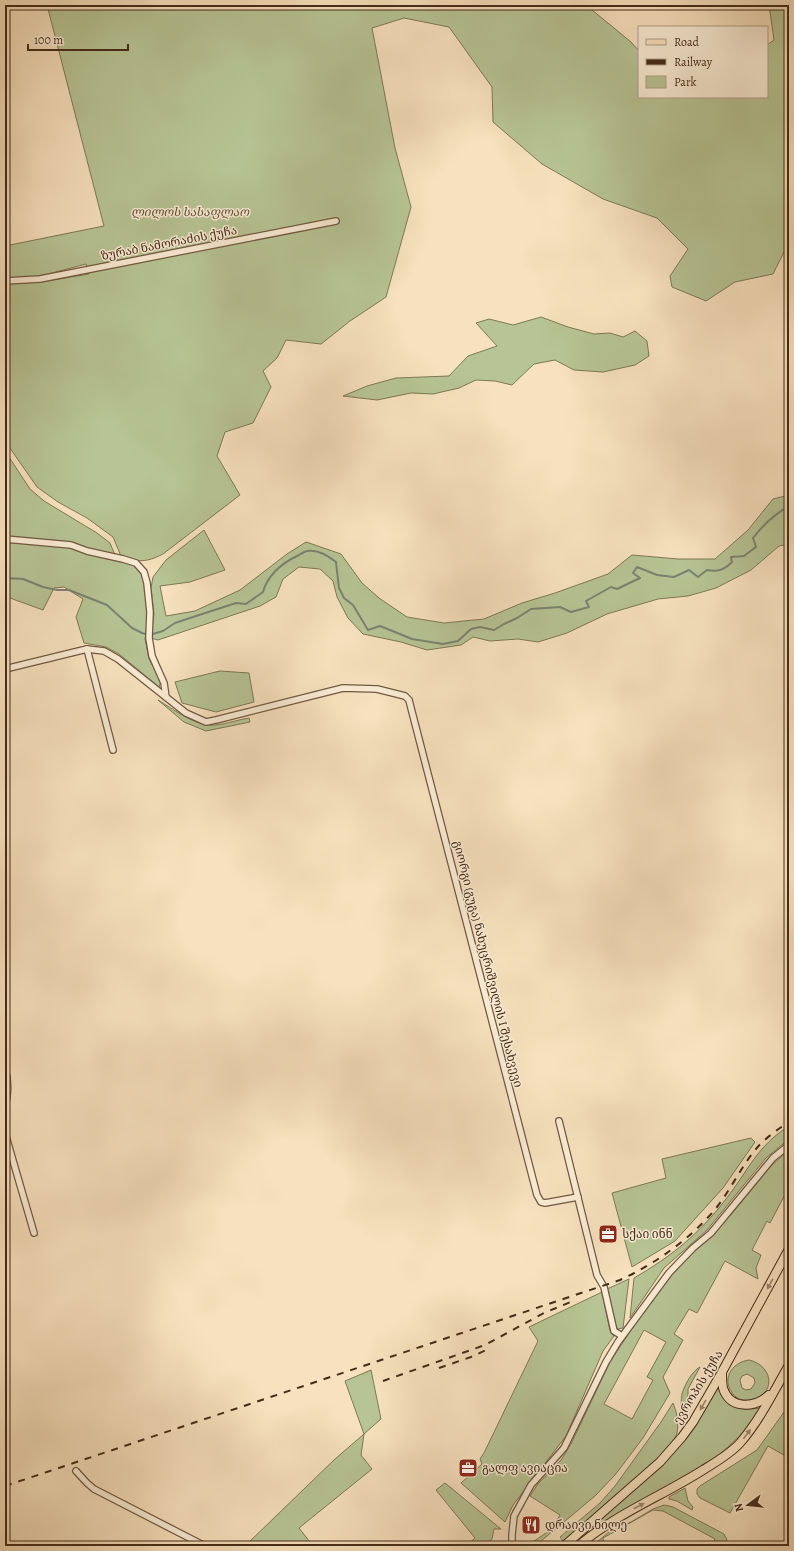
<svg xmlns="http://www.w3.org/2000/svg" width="794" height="1551" viewBox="0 0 794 1551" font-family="Alegreya,'Noto Serif Georgian',serif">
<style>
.green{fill:#b7c495;stroke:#7e7856;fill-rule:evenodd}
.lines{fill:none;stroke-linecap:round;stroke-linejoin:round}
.stream{stroke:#7a8372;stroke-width:2}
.minor-casing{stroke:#725842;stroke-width:8}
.primary-casing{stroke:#452b18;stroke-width:10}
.minor{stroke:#faecd5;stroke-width:5.5}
.primary{stroke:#f7e1be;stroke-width:8}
.rail{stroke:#452b18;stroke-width:2;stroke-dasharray:7 7;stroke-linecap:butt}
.oneway{fill:#9e866b}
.labels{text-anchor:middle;stroke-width:3;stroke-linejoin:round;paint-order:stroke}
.park-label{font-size:12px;font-style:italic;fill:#625137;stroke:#faecd5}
.street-label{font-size:12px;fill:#452b18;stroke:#faecd5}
.poi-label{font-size:12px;fill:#452b18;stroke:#faecd5;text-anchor:start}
</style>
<rect width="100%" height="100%" fill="#f7e1be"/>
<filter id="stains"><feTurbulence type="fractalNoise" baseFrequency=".005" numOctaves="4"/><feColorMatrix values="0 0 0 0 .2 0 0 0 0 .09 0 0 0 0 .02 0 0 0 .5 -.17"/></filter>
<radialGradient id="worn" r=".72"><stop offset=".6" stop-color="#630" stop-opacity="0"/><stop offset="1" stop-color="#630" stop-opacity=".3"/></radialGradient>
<g class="green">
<path d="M47,5H586L631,42L639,51V97H767V45L774,40L769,5H789V248H786L773,274L735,282L706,301L672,287L670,276L688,249L657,218L603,199L542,164L493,122L492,87L449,27L404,18L372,28L395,148L411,207L386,297L350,321L321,344L286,340L277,358L263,371L271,387L253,423L225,432L217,456L240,495L163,554C145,563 139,562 121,556L113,537L87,518L58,502L37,487L5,441V284L41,282L89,274L86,264L37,277L5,278V246L104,226Z"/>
<polygon points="541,317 568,327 594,334 610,333 623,337 635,331 647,341 649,356 635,365 603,372 574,370 555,360 534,364 512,385 495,381 476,380 459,388 433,394 411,393 377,400 343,396 367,386 396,378 449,376 468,356 497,346 476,323 489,319 513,325"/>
<polygon points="5,451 30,489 44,501 97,533 110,543 115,555 85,549 72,542 5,536"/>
<polygon points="789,495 789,544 779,546 751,570 716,588 688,596 658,599 607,614 567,633 538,642 518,639 490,641 473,637 461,645 427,650 401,642 363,634 348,618 337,597 333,581 320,569 299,567 283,579 276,597 260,606 158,640 151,638 154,614 151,588 153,577 166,560 204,530 225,570 190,582 160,586 166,616 195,611 240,590 287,554 306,542 341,554 362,583 379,598 407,617 444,623 484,619 522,603 555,593 608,574 632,555 678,559 715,559 748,530 773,499"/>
<polygon points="5,541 70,547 83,553 134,565 141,573 145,584 148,618 145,639 149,659 161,681 159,687 119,654 106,647 84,643 76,617 83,599 64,587 54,588 43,610 10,598 5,600"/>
<polygon points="220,671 249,673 254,702 216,712 182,703 175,682"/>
<path d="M158,700C173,709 191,723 208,725C221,726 236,720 249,718L250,722L206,731L184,722Z"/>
<path d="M789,1126V1139L766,1158L707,1230L664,1268L630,1318L634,1278C672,1256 699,1234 726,1199C748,1171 757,1146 789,1126Z"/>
<polygon points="751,1138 755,1142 723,1188 675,1241 632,1267 612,1193 666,1178 662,1159"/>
<path d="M789,1150V1187L770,1223L767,1221L752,1250L761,1255L756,1268L758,1279L725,1261L697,1313L689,1309L674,1334L683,1340L663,1377L670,1393L643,1438L615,1475L595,1496L535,1546H527L552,1529L560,1515L530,1496L538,1484L561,1460L571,1444L610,1362L645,1309L664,1284L685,1260L729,1217L771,1166ZM644,1330L666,1342L647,1377L653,1380L632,1419L604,1404Z"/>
<polygon points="629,1279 623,1328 618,1329 615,1327 607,1289"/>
<polygon points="602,1292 610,1331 614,1336 603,1351 566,1436 513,1505 505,1522 461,1483 482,1464 480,1459 484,1453 538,1341 529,1327"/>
<path d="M749,1360C775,1366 776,1397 749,1400C741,1401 735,1398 731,1391C722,1376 734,1362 749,1360ZM747,1374L754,1378L755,1383L751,1389L746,1390L742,1388L740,1380L742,1376Z"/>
<path d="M700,1367L688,1389V1412L685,1415L681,1411C681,1406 681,1400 682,1394C684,1386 692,1371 700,1367Z"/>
<polygon points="371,1370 381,1419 364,1434 361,1455 372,1469 299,1528 313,1546 245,1546 335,1459 364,1434 345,1381"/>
<path d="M718,1387C726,1408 740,1411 761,1408L741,1435L720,1454L692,1472L603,1522L579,1542L577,1540L659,1467L700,1418Z"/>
<path d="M673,1403C677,1413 679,1422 677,1433C671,1455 585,1523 563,1541L560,1537L600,1503L615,1486L661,1422Z"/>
<polygon points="789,1405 789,1432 784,1441 789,1444 789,1458 768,1446 730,1513 700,1498 697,1494 697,1489 700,1486 757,1450"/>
<polygon points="445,1483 501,1529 494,1529 492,1539 484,1546 466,1546 475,1538 436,1490"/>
<polygon points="685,1488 688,1501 693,1507 692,1510 677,1501 669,1499 669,1497"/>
<polygon points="664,1505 673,1507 724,1534 727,1540 724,1546 712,1546 715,1539 663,1511 653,1510 603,1538 604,1546 592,1546 609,1532 631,1522 653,1509"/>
</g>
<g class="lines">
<path class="stream" d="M5,578L23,579L43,587L57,590H69L107,605L132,628L142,633L149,635L163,631L175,623L187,619L236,603L246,604L263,592C268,574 282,563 299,555C301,554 305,551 307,551C318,549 328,556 336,562L339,588L344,598L353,605L368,630L380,626L412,639L443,644L458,641L471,629L480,627L494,630L504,624L517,618L531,609L560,607L571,612L589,607L586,601L611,587L617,589L640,578L633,573L637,567L657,575L674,577L689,570L698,577L707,570C718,572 724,570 732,562L731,557L744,556L756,547L753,538C763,525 775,514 789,506"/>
<defs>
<g id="minor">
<polyline points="5,281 40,279 336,221"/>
<polyline points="5,539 71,545 87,551 123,559 136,563 144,572 147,583 150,612 149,638 152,656 164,683 166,697"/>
<polyline points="87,649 113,750"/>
<polyline points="5,669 87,649 104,651 118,659 186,713 206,722 216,720 343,688 377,689 405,696 409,700 411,708 537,1195 541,1202 545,1203 578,1197"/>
<path d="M5,1068C9,1082 8,1093 5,1107"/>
<polyline points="559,1121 597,1275 604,1287 614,1331 622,1336"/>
<polyline points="5,1133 34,1233"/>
<polyline points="76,1471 87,1483 94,1489 205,1546"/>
<polyline points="512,1546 512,1535 514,1516 531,1485 564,1448 606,1362 618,1342 669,1273 693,1248 711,1233 773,1158 789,1145"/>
</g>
<g id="primary">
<path d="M722,1373C722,1378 722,1383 723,1388C730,1410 755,1408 769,1395"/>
<polyline points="564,1546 660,1462 682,1437 693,1422 722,1372 789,1249"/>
<path d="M578,1546C616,1514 662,1496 703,1470C716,1462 730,1454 740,1443C760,1420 774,1391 789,1365"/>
</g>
</defs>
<use href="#minor" class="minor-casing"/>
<use href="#primary" class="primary-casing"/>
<use href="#minor" class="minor"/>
<use href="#primary" class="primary"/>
<g class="rail">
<polyline points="439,1368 471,1357 486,1350"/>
<polyline points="383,1381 485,1345 544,1313 573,1301"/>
<path d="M5,1486L620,1280C655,1264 692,1238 717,1207C731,1189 741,1167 756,1149C764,1139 778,1129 789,1122"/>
</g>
</g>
<defs><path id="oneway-solid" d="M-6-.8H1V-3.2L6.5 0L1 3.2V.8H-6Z"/></defs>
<g class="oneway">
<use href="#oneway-solid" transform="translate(770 1284) rotate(119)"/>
<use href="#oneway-solid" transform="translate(703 1405) rotate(120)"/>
<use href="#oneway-solid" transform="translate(747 1434) rotate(-53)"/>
<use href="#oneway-solid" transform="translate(639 1506) rotate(-28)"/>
</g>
<defs>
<symbol id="office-square" viewBox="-11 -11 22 22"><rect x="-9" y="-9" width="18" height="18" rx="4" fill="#8f2418" stroke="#faecd5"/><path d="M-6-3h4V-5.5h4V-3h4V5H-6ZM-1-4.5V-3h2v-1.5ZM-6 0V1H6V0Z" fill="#fff"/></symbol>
<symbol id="restaurant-square" viewBox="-11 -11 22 22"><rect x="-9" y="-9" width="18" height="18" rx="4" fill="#8f2418" stroke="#faecd5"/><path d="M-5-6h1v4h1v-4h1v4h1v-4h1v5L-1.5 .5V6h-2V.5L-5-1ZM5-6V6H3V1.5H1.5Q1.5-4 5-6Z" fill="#fff"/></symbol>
</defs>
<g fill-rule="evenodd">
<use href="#office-square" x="597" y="1223" width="22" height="22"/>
<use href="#office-square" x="457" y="1457" width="22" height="22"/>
<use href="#restaurant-square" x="520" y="1514" width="22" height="22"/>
</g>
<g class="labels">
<g class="park-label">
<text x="190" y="216">ლილოს სასაფლაო</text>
</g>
<g class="street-label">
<text transform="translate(169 243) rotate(-11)" y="4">ზურაბ ნამორაძის ქუჩა</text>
<text transform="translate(488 964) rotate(76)" y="4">გიორგი (გუგა) ნახუცრიშვილის I შესახვევი</text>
<text transform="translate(698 1387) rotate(-59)" y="4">ევროპის ქუჩა</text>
</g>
<g class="poi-label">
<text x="622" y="1238">სქაი ინნ</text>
<text x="482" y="1472">გალფ ავიაცია</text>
<text x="545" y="1529">დრაივი ნილე</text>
</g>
</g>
<rect width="794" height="1551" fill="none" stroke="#f7e1be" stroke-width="20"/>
<rect x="6" y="6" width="782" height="1539" fill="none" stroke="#452b18" stroke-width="2"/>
<rect x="10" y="10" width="774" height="1531" fill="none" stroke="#452b18"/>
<rect x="638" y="26" width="130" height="72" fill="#faecd5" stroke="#b29f89"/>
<rect x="646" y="39" width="20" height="6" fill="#f7e1be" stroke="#b29f89"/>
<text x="674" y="46" font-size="12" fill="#452b18">Road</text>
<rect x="646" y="59" width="20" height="6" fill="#452b18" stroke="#b29f89"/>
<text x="674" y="66" font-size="12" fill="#452b18">Railway</text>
<rect x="646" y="76" width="20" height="12" fill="#b7c495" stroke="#b29f89"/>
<text x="674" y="86" font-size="12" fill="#452b18">Park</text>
<g transform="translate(748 1505) rotate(255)" stroke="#faecd5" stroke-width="3" paint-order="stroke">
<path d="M0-3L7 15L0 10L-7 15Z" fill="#452b18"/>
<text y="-6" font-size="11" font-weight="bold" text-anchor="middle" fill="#452b18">N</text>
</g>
<path d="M28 44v6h100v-6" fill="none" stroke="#452b18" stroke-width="2"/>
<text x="34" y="44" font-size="12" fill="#452b18" stroke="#faecd5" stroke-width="3" paint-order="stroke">100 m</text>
<rect width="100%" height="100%" filter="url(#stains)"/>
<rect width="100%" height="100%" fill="url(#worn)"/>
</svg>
